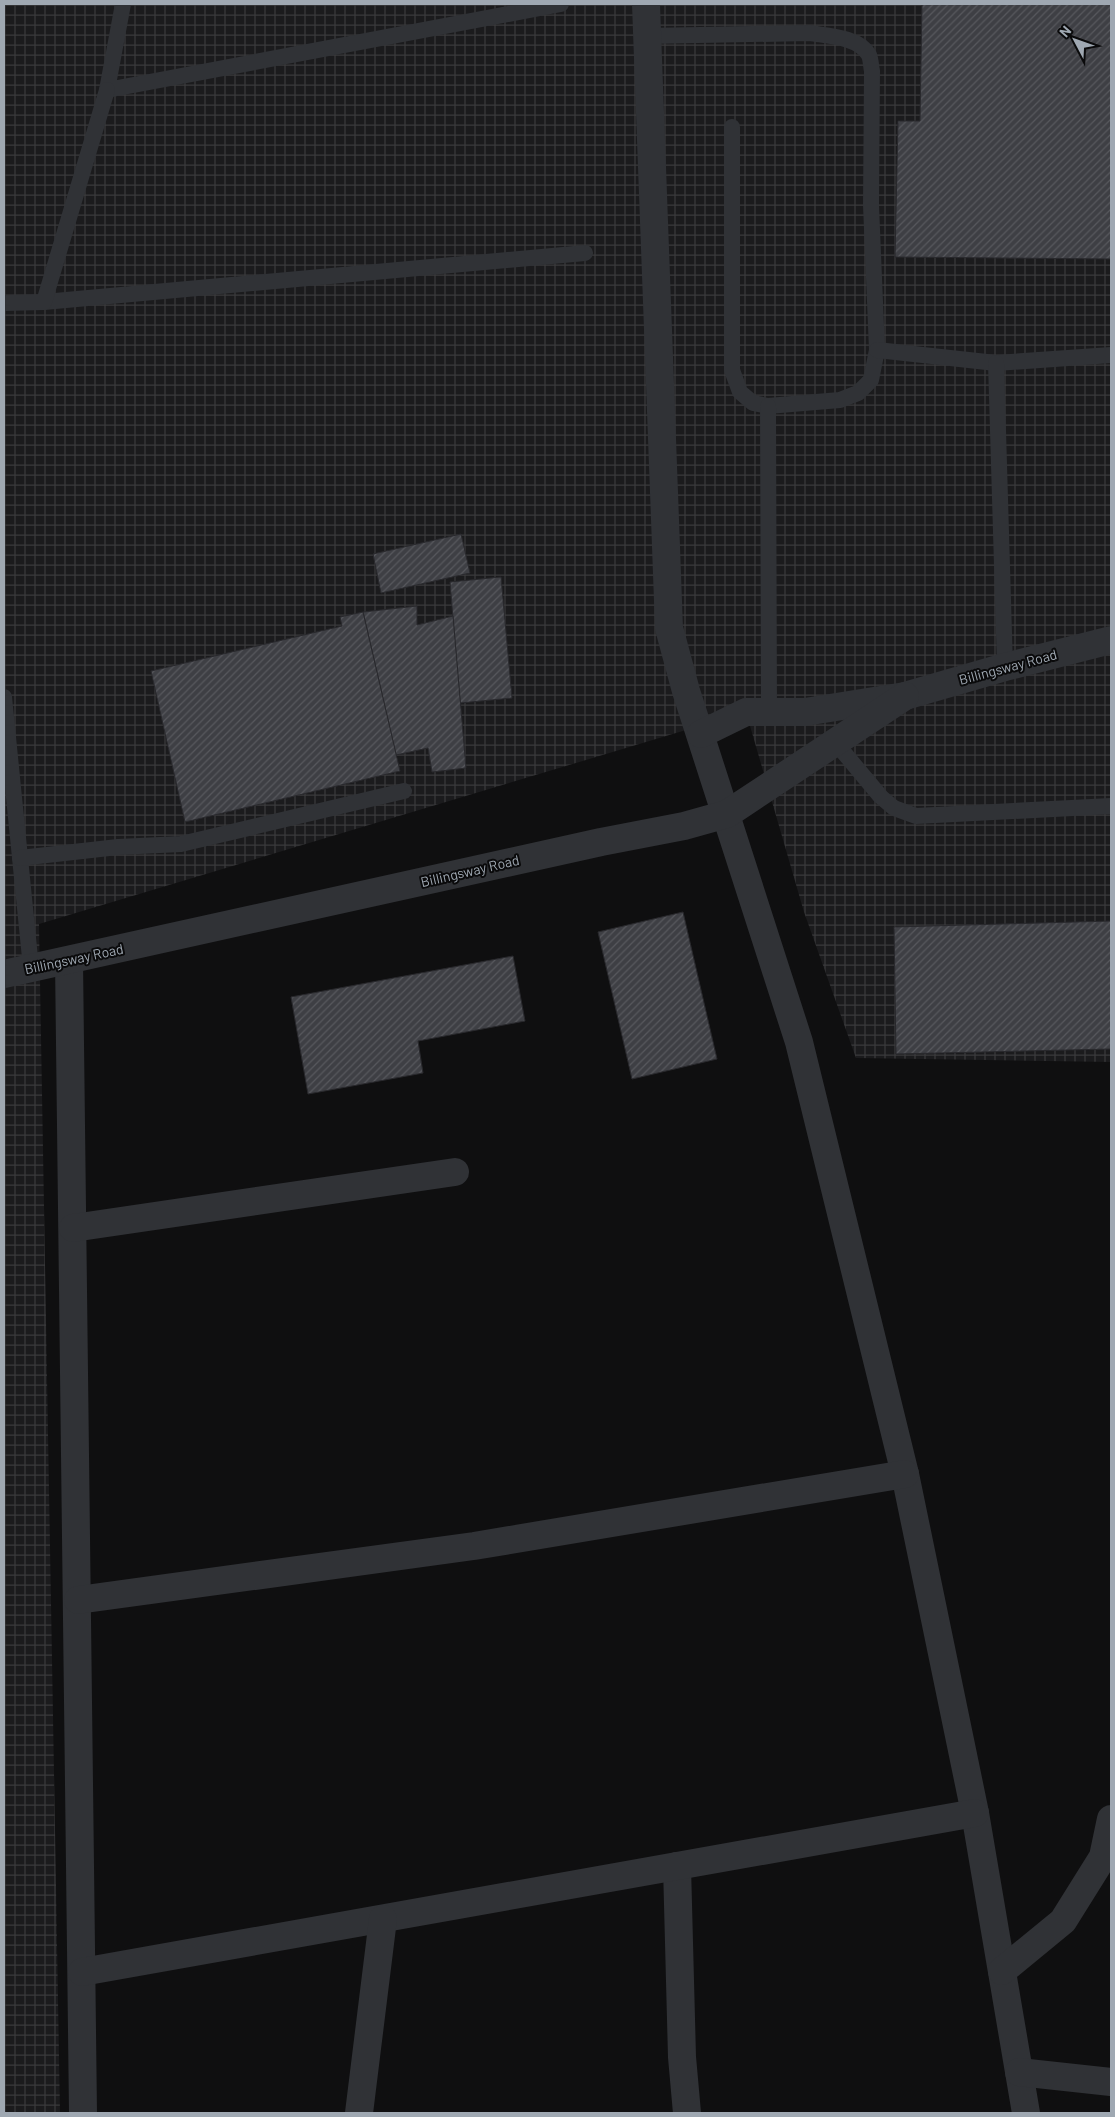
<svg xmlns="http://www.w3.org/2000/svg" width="1115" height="2117" viewBox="0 0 1115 2117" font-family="Barlow,sans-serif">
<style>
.industrial{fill:url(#industrial-grid)}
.building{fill:url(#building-hatch);stroke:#29292d}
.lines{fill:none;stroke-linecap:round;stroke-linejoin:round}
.service{stroke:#303236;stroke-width:16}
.minor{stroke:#303236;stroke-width:28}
.labels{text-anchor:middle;stroke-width:4;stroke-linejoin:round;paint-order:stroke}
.street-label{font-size:14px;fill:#9fa8b2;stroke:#0a0a0b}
</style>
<defs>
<pattern id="industrial-grid" width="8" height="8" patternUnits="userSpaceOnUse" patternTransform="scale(1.25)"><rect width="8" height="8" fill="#1b1b1d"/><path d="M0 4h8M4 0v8" fill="none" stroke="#39393b"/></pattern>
<pattern id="building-hatch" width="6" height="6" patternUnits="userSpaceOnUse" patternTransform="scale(1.25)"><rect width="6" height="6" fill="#3e3f44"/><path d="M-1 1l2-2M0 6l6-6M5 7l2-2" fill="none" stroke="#57585d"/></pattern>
</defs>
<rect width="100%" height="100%" fill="#0f0f10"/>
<polygon class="industrial" points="4,4 1111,4 1111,1062 856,1058 804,912 746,712 39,924 60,2113 4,2113"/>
<g class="building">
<polygon points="922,4 1111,4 1111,259 895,257 898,121 920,121"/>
<polygon points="461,534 470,573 381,593 373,554"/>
<polygon points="501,577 512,698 460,703 450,582"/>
<polygon points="417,606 417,625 453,616 466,768 432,772 428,748 396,755 363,612"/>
<polygon points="363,612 400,771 185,822 151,671 342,626 340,617"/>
<polygon points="683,912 717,1059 632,1079 598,932"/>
<polygon points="1111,921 1111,1049 896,1054 894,927"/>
<polygon points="513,956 525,1021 418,1041 423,1073 308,1094 291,997"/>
</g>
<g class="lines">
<g class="service">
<polyline points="123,4 107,90 561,4"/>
<path d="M647,36L810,33C828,36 859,37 869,55C871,60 871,67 872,71L871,205L877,350L871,380L858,393L840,400L768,406L753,403L740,392L732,370V127"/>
<polyline points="44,302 585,253"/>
<polyline points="4,303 44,302 107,90"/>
<polyline points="877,350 996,363 1111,355"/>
<polyline points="996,363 1005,667"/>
<polyline points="768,406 769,711"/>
<polyline points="4,697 31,968"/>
<polyline points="835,742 881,797 894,808 916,816 1111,806"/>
<polyline points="20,858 118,847 181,844 404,791"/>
</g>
<g class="minor">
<polyline points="646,4 669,628 686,691 799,1042 905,1474 975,1813 1026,2113"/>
<polyline points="701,734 746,712 805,712 905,696 1005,667 1111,640"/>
<polyline points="69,961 83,2113"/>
<polyline points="4,974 601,842 684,826 727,814 905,696"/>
<polyline points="73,1228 455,1172"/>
<polyline points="78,1600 474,1546 905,1474"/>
<polyline points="677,1866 682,2057 687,2113"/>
<polyline points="1002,1971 1063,1921 1103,1857 1111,1819"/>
<polyline points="82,1972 975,1813"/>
<polyline points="1019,2072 1111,2082"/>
<polyline points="359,2113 383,1919"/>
</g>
</g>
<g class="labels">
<g class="street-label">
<text transform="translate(1008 667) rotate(-15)" y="5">Billingsway Road</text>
<text transform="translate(470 871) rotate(-13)" y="5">Billingsway Road</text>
<text transform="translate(74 959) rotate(-12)" y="5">Billingsway Road</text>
</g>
</g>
<rect width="1115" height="2117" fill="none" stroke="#9fa8b2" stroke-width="10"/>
<g transform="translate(1075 40) rotate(311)" stroke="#0a0a0b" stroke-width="4" paint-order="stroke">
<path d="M0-4L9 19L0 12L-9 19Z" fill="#9fa8b2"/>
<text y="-8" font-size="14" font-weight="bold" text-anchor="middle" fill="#9fa8b2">N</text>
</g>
</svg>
